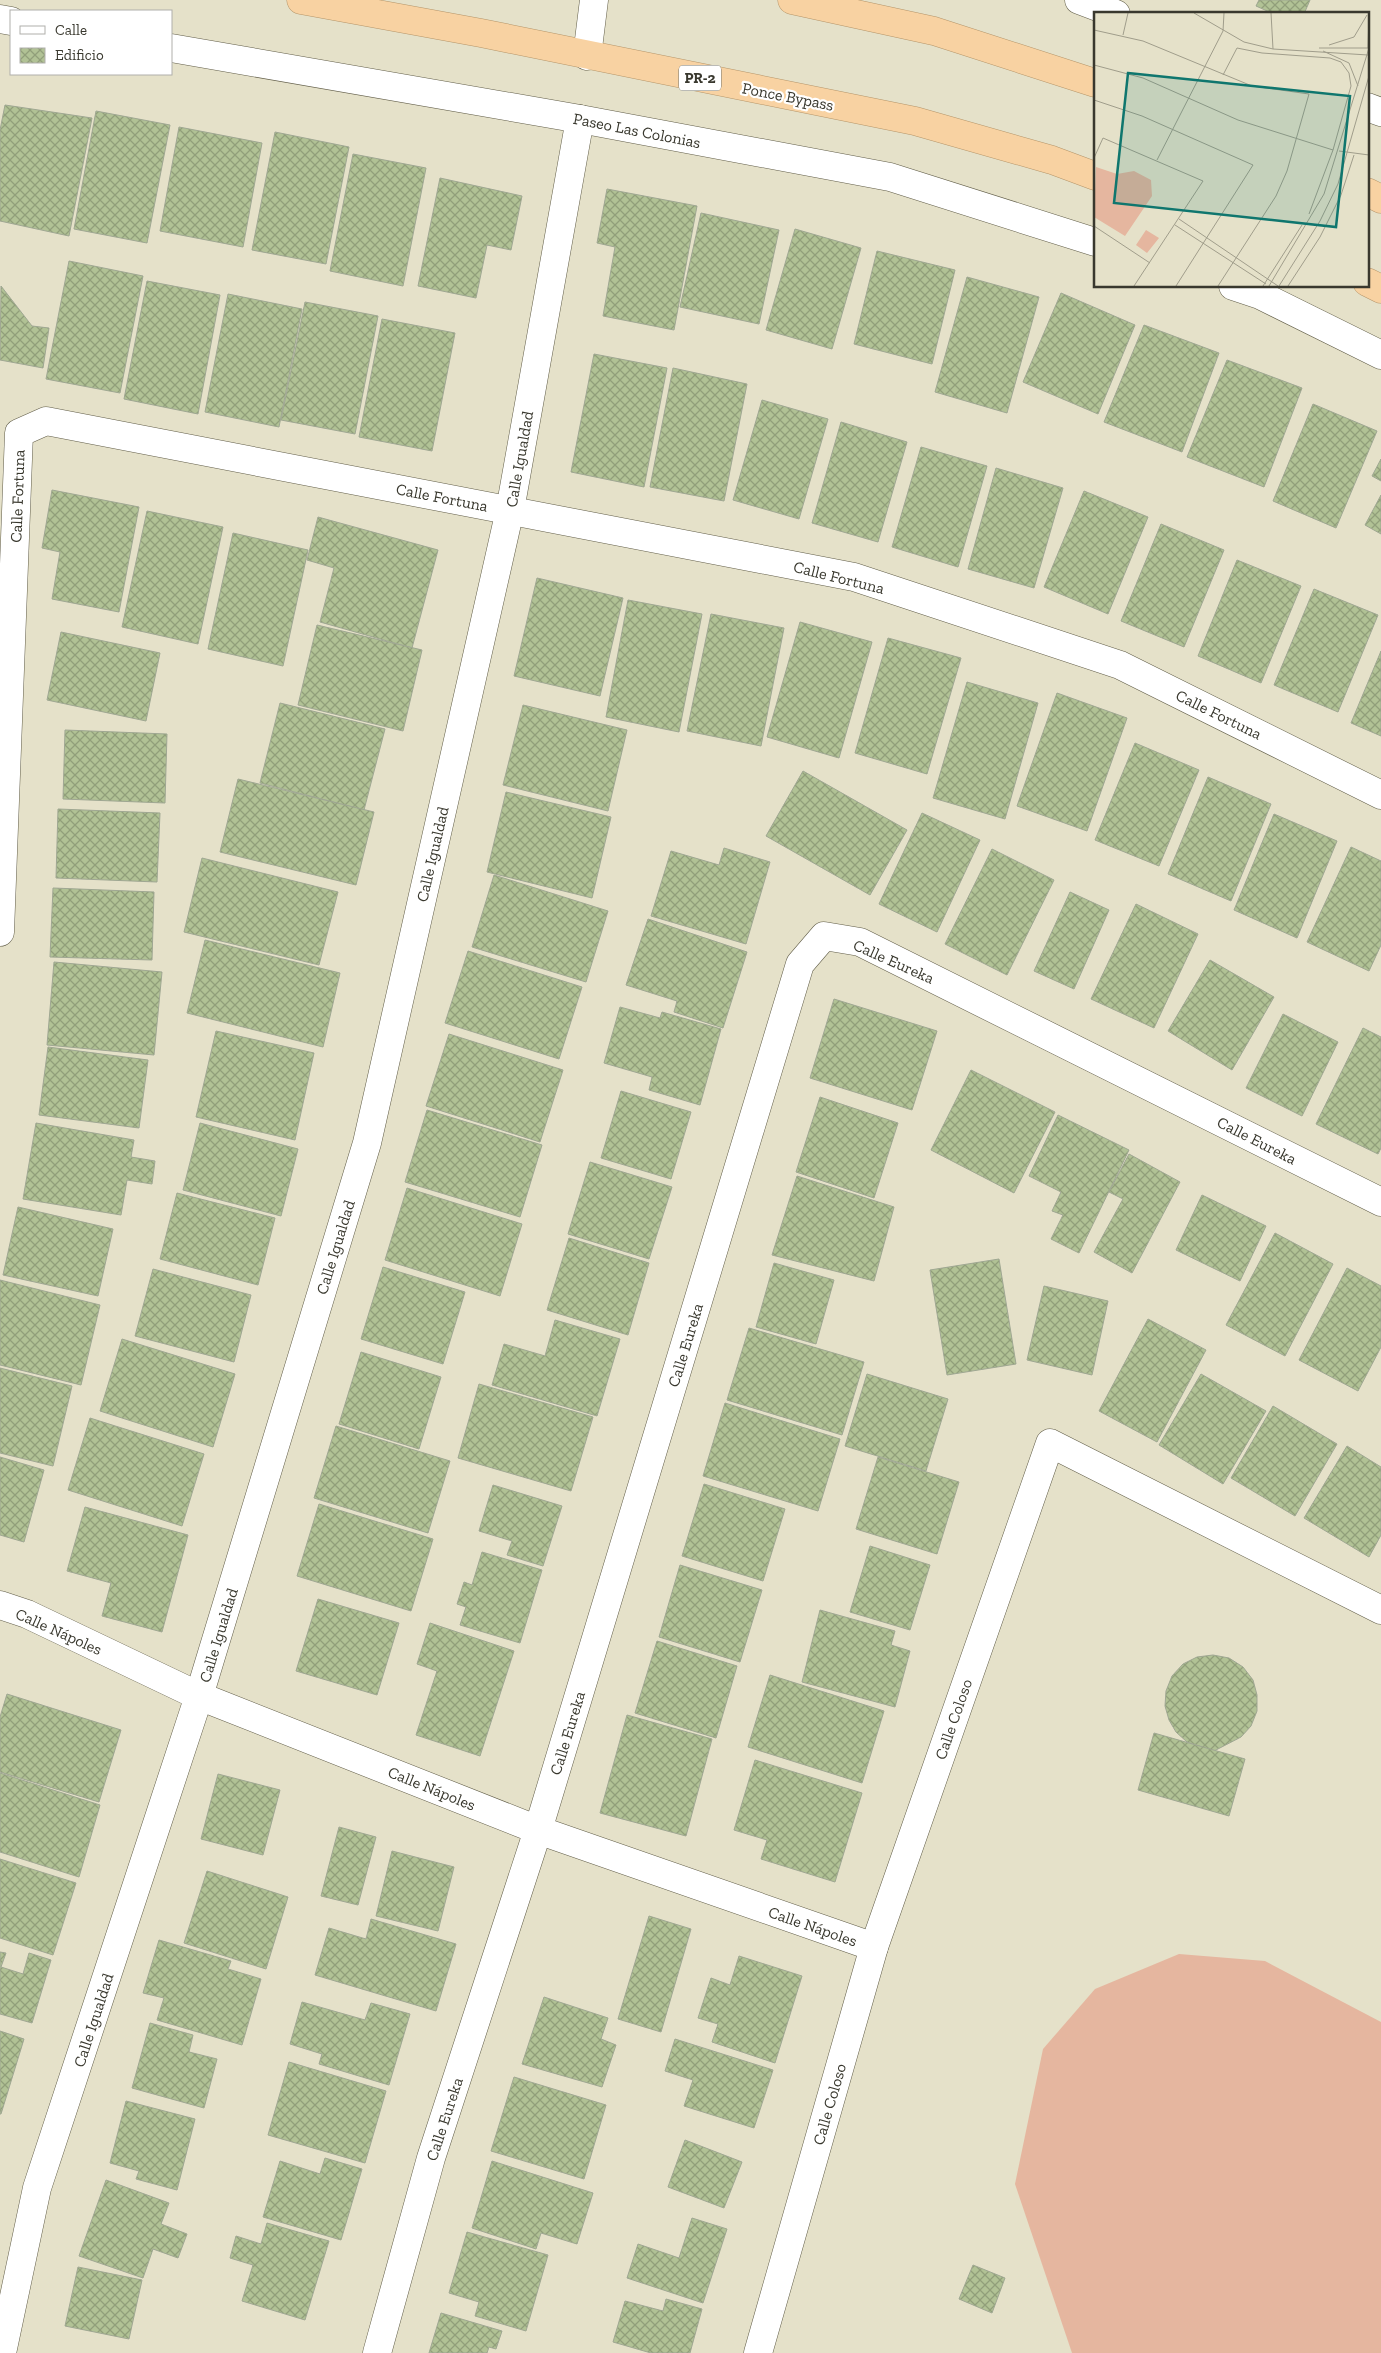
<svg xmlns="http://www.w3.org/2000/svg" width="1381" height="2353" viewBox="0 0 1381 2353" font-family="'Zilla Slab',serif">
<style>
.grass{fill:#e5b69f}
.building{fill:url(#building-cross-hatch);stroke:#9fa792}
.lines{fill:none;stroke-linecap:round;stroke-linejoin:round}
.minor-casing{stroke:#615d48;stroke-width:29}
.trunk-casing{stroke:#b4956a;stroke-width:29}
.minor{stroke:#fff;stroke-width:28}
.trunk{stroke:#f8d2a2;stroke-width:28}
.labels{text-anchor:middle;stroke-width:4.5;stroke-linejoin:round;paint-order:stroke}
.shield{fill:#fff;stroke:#74746d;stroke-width:1}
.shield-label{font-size:15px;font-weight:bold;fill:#39382e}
.street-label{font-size:16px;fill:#39382e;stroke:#fff}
.inset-road{fill:none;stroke:#a09d8b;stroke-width:1}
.view{fill:#0f766e;fill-opacity:0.15;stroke:#0f766e;stroke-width:2.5}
.inset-edge{fill:none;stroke:#39382e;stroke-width:2.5}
</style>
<defs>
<pattern id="building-cross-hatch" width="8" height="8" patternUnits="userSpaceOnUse" patternTransform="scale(1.25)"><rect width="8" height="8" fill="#b1c295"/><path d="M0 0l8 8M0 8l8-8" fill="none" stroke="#919f7a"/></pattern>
</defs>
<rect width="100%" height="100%" fill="#e5e1c9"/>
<polygon class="grass" points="1179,1954 1265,1961 1381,2022 1381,2353 1072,2353 1015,2184 1043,2049 1095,1989"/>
<g class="building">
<polygon points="1259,0 1310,0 1304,14 1274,14 1256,6"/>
<polygon points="5,105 92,118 69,236 0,221 0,130"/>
<polygon points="96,111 170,125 147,243 74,229"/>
<polygon points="179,127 262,143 243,247 160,231"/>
<polygon points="275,132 349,147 326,264 252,250"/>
<polygon points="353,154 426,168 403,286 330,271"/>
<polygon points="440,178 522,196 511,250 487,245 476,298 418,286"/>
<polygon points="607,189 697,206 674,330 603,316 615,247 597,243"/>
<polygon points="701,213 779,230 759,324 680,307"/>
<polygon points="795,229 861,248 832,349 766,330"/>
<polygon points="877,251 955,270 932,364 854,344"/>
<polygon points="69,261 143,276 120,393 46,379"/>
<polygon points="967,277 1039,297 1007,413 935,392"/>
<polygon points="147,281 220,295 198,414 124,399"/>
<polygon points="1,286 32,326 49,328 43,368 0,360"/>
<polygon points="1061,293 1135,325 1098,414 1023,382"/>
<polygon points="228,294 302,309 279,427 205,412"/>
<polygon points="305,302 378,316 355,434 281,420"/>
<polygon points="382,319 455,333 432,451 359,437"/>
<polygon points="1144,325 1219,353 1182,452 1104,422"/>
<polygon points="594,354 667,368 644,487 571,472"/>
<polygon points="1227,360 1302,388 1264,487 1187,457"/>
<polygon points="673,368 747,384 724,501 650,487"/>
<polygon points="762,400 828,419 799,519 733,500"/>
<polygon points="1313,404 1377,431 1336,528 1273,501"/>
<polygon points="841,422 907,442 878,542 812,523"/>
<polygon points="921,447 987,466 958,567 892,547"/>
<polygon points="1381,459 1381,481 1372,476"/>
<polygon points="996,468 1063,488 1034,588 968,569"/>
<polygon points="52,490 139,507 119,612 52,599 60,552 42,548"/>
<polygon points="1084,491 1148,517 1108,614 1044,587"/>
<polygon points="1381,495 1381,534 1365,525"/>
<polygon points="147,511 223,527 198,644 122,627"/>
<polygon points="318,517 438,550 412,648 320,622 334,568 307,560"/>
<polygon points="1161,524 1224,550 1184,647 1121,621"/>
<polygon points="233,533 308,550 283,666 208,649"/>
<polygon points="1237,560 1301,586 1261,683 1198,656"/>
<polygon points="537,578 623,598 600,696 514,676"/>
<polygon points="1314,589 1378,615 1338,712 1274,685"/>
<polygon points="628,600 702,614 679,732 606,717"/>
<polygon points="711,614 784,628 761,746 687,731"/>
<polygon points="800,622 872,642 839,758 767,737"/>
<polygon points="317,625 422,650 403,731 298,705"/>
<polygon points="61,632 160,653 146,721 47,700"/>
<polygon points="888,638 961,658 927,774 855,753"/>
<polygon points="1381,651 1381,736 1351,723"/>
<polygon points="967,682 1038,703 1005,819 933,798"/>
<polygon points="1057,693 1127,718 1087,831 1017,806"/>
<polygon points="280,703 385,729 364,810 260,783"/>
<polygon points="523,705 627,730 608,811 503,785"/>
<polygon points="65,730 167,734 165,803 63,799"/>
<polygon points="1135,743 1199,770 1159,866 1095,840"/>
<polygon points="803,771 907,830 870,895 766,836"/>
<polygon points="1208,777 1271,804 1231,901 1168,874"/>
<polygon points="238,779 374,812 356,885 220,852"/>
<polygon points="506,792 611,817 592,898 487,872"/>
<polygon points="58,809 160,813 157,882 56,878"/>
<polygon points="922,813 980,840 937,932 879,904"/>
<polygon points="1274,814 1337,841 1297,938 1234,910"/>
<polygon points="1351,847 1381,861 1381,945 1369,971 1307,942"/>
<polygon points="724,848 770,862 746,944 651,916 671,851 719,865"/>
<polygon points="992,849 1054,880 1007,975 945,944"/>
<polygon points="202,858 338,892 319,965 184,932"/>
<polygon points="494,875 608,911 586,982 472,947"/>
<polygon points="53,888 154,892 152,960 50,957"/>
<polygon points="1070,892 1109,910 1074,989 1034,971"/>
<polygon points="1136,904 1198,934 1154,1028 1091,999"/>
<polygon points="648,919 747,952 723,1028 674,1012 677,1001 626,985"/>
<polygon points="205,940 340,973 323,1047 187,1013"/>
<polygon points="468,951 582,987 559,1059 445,1023"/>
<polygon points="1210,960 1274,997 1232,1070 1168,1031"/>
<polygon points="54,962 162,972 154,1055 47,1045"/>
<polygon points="834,999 937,1031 912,1110 810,1078"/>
<polygon points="620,1007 660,1018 662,1012 721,1029 700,1105 649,1090 652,1077 604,1063"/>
<polygon points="1283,1014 1338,1042 1302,1116 1246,1088"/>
<polygon points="1363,1028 1381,1037 1381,1148 1378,1154 1316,1124"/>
<polygon points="216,1031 314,1053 295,1140 196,1117"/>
<polygon points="449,1034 563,1070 540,1142 426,1106"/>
<polygon points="48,1047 148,1060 139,1128 39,1115"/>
<polygon points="971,1070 1055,1112 1014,1193 931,1150"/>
<polygon points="621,1091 691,1112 671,1179 601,1158"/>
<polygon points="820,1097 898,1123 874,1198 796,1172"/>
<polygon points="427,1110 542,1145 520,1217 405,1182"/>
<polygon points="1058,1115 1129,1150 1079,1253 1051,1239 1063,1215 1052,1211 1061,1192 1029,1176"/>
<polygon points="36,1123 134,1140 131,1157 155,1161 152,1184 127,1180 121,1215 23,1199"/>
<polygon points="200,1123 298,1149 281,1216 183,1190"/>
<polygon points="1129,1154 1180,1182 1132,1273 1094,1252 1123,1199 1109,1192"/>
<polygon points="590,1162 672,1187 649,1259 568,1234"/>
<polygon points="797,1176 894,1207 874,1281 772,1255"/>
<polygon points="407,1188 522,1224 500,1296 385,1260"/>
<polygon points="177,1193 275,1218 258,1285 160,1259"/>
<polygon points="1202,1195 1266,1226 1240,1281 1176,1250"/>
<polygon points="18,1207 113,1229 98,1296 3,1275"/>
<polygon points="1275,1233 1333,1264 1285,1356 1226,1325"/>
<polygon points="569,1238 649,1263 628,1335 547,1310"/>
<polygon points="999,1259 1016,1364 947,1375 930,1270"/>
<polygon points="774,1263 834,1280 816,1344 756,1327"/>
<polygon points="383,1267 465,1292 443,1364 361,1339"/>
<polygon points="1347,1268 1381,1286 1381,1347 1358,1391 1299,1360"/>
<polygon points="153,1269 251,1295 234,1362 135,1336"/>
<polygon points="0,1280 100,1305 81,1385 0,1365"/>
<polygon points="1044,1286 1108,1301 1092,1375 1027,1360"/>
<polygon points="1148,1319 1206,1350 1157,1442 1099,1411"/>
<polygon points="555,1320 620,1339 597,1416 492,1385 504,1344 545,1356"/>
<polygon points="749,1328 864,1362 842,1435 727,1400"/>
<polygon points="122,1339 235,1374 213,1447 100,1411"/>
<polygon points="361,1352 441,1377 419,1449 339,1424"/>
<polygon points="0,1368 72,1386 53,1466 0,1453"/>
<polygon points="867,1374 948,1399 926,1471 845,1446"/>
<polygon points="1201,1374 1266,1411 1223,1484 1159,1445"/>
<polygon points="479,1384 593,1417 571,1491 458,1458"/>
<polygon points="725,1403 840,1439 818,1511 703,1476"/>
<polygon points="1273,1406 1337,1444 1295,1516 1231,1478"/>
<polygon points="90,1418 204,1454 182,1526 68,1490"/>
<polygon points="336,1426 450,1461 428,1533 314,1498"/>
<polygon points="1347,1446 1381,1467 1381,1535 1369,1557 1304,1518"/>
<polygon points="0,1457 44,1470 24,1542 0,1535"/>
<polygon points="878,1457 959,1482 937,1554 856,1529"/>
<polygon points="704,1484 785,1509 763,1581 682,1556"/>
<polygon points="493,1485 562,1506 543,1566 507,1555 512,1541 479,1531"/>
<polygon points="319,1504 433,1539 411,1611 297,1576"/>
<polygon points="85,1507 188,1535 162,1632 102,1616 111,1583 67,1571"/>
<polygon points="870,1546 930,1565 910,1630 850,1612"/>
<polygon points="482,1552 542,1570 520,1643 460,1625 466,1607 457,1604 464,1582 472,1585"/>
<polygon points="680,1565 762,1590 740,1662 659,1637"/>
<polygon points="318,1599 399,1623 377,1695 296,1671"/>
<polygon points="820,1610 895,1631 891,1645 910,1651 895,1707 802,1682"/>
<polygon points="430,1623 514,1651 480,1756 416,1735 437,1671 417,1664"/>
<polygon points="657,1641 737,1666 716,1738 635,1713"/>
<polygon points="1213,1655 1229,1658 1243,1667 1253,1680 1257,1695 1257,1711 1251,1726 1241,1737 1214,1751 1187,1742 1176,1732 1169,1720 1165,1706 1166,1691 1172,1676 1183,1664 1197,1657"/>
<polygon points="770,1675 884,1711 862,1783 748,1747"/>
<polygon points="7,1694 121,1730 99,1802 0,1772 0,1717"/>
<polygon points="627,1715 712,1739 686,1836 600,1813"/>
<polygon points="1154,1733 1245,1759 1229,1816 1138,1790"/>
<polygon points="755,1760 862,1793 835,1882 761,1859 767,1840 734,1830"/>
<polygon points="0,1773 100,1805 79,1877 0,1852"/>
<polygon points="218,1774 280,1790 263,1855 201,1839"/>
<polygon points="339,1827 376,1837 358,1905 321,1896"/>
<polygon points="392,1851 454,1867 438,1931 376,1916"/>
<polygon points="0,1859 76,1883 53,1955 0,1938"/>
<polygon points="207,1871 288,1897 266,1969 184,1943"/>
<polygon points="649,1916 691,1929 661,2032 618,2019"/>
<polygon points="371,1919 456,1944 436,2011 315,1975 329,1928 366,1939"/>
<polygon points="159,1940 231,1961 228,1969 261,1979 242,2045 157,2020 164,1998 143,1993"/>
<polygon points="0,1952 6,1953 1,1967 23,1974 29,1953 51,1960 32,2023 0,2014"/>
<polygon points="739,1956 802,1976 775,2063 712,2042 718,2024 698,2018 711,1978 730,1985"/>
<polygon points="544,1997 608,2018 601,2039 616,2045 602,2087 522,2064"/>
<polygon points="302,2002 365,2020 371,2003 410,2014 389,2085 319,2064 322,2054 290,2044"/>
<polygon points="150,2023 193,2035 189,2052 217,2059 204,2108 132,2088"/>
<polygon points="0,2031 24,2039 1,2114 0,2114"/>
<polygon points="675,2039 773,2070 754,2128 684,2106 693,2080 665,2071"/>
<polygon points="289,2062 386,2091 365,2163 268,2135"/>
<polygon points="514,2077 606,2105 584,2179 491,2151"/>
<polygon points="126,2101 195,2119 177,2190 136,2179 139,2171 110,2163"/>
<polygon points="685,2140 742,2162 724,2208 668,2187"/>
<polygon points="325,2158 362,2169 341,2240 263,2217 280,2161 320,2174"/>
<polygon points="492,2161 593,2193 577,2244 541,2233 536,2249 472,2228"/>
<polygon points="106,2180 169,2203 161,2224 187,2234 178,2258 153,2249 143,2278 79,2256"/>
<polygon points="692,2218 727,2229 703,2303 627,2278 638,2244 679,2258"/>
<polygon points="267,2223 329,2241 305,2320 242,2301 253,2265 230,2258 236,2236 261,2244"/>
<polygon points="467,2232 548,2255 526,2331 475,2316 479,2302 449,2293"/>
<polygon points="973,2265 1005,2278 992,2313 959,2299"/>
<polygon points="78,2267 142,2280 129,2339 65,2326"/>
<polygon points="666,2299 702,2309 690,2353 651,2353 613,2342 625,2301 663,2311"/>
<polygon points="441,2313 502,2331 496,2349 489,2347 487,2353 429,2353"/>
</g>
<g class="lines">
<defs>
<g id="minor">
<polyline points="1079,0 1116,14"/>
<polyline points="0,19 11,21"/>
<polyline points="171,48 580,119 890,177 1095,242"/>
<polyline points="587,56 594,0"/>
<polyline points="1367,107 1381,112"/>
<polyline points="1233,286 1260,295 1381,355"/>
<polyline points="0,932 19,433 46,421 854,577 1120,665 1381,795"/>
<polyline points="0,1605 27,1614 199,1696 538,1830 874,1947"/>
<polyline points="2,2353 37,2188 199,1696 367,1143 510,510 580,119"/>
<polyline points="377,2353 431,2158 538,1830 800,964 824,936 860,942 1381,1202"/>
<polyline points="758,2353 874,1947 1050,1443 1381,1610"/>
</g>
<g id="trunk">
<polyline points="301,0 481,33 915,121 1052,160 1095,176"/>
<polyline points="792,0 934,31 1095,83"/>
<polyline points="1367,192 1381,199"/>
<polyline points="1367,282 1381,289"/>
</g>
</defs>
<use href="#minor" class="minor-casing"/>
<use href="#trunk" class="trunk-casing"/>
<use href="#minor" class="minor"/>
<use href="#trunk" class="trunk"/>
</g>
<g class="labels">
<rect class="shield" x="679" y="65.5" width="42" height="25" rx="4"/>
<g class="shield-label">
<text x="700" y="83">PR-2</text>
</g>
<g class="street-label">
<text transform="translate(788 96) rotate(11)" y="6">Ponce Bypass</text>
<text transform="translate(637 130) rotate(11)" y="6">Paseo Las Colonias</text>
<text transform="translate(519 459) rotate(-80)" y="6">Calle Igualdad</text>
<text transform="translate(17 496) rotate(-88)" y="6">Calle Fortuna</text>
<text transform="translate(442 497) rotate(11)" y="6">Calle Fortuna</text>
<text transform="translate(839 577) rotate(14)" y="6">Calle Fortuna</text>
<text transform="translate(1219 714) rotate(26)" y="6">Calle Fortuna</text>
<text transform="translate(432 854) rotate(-77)" y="6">Calle Igualdad</text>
<text transform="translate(894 961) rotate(24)" y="6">Calle Eureka</text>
<text transform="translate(1257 1140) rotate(27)" y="6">Calle Eureka</text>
<text transform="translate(335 1247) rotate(-73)" y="6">Calle Igualdad</text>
<text transform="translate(685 1345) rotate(-73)" y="6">Calle Eureka</text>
<text transform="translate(59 1631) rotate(24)" y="6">Calle Nápoles</text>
<text transform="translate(218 1635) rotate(-73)" y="6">Calle Igualdad</text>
<text transform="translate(953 1719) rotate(-71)" y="6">Calle Coloso</text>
<text transform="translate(567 1733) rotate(-73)" y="6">Calle Eureka</text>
<text transform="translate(432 1788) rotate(22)" y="6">Calle Nápoles</text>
<text transform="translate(813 1926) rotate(19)" y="6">Calle Nápoles</text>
<text transform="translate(93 2020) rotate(-72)" y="6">Calle Igualdad</text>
<text transform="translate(829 2104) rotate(-74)" y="6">Calle Coloso</text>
<text transform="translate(444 2119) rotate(-72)" y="6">Calle Eureka</text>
</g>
</g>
<g transform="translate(1094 12)">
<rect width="275" height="275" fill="#e5e1c9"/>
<path d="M2,155L23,162L40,159L57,168L58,184L31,224L0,205ZM52,218L65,226L53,241L42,233Z" fill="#e5b69f"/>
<path class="inset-road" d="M100,1L150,30L179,37L274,43M177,1L179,37M0,18L49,29L158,74L215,82L193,159L182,184L124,274M29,23L34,1M235,33L260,25L273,3M225,36H274L275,1M229,39L255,51L264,74M0,53L49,66L144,108L239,138M129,63L143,36L168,41L236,46L247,50L255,61L257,74L239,138L215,202M0,88L48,104L159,153L82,274M245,139L275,143M0,146L9,126L109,169L40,274M63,148L129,19L130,1M85,207L184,274M81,213L172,272M0,214L56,251M169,274L208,213M175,274L230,182L275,36M185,274L226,209L244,172L275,64M194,274L226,225L247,183L260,143"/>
<path class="view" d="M34,61L256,84L242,215L20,191Z"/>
<rect width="275" height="275" class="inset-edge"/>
</g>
<rect x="10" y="10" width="162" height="65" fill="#ffffff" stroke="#b0afab"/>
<rect x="20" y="26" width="25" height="8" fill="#ffffff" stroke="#b0afab"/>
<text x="55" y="35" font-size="15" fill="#39382e">Calle</text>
<rect x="20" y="48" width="25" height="15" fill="url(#building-cross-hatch)" stroke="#b0afab"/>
<text x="55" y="60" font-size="15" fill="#39382e">Edificio</text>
</svg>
